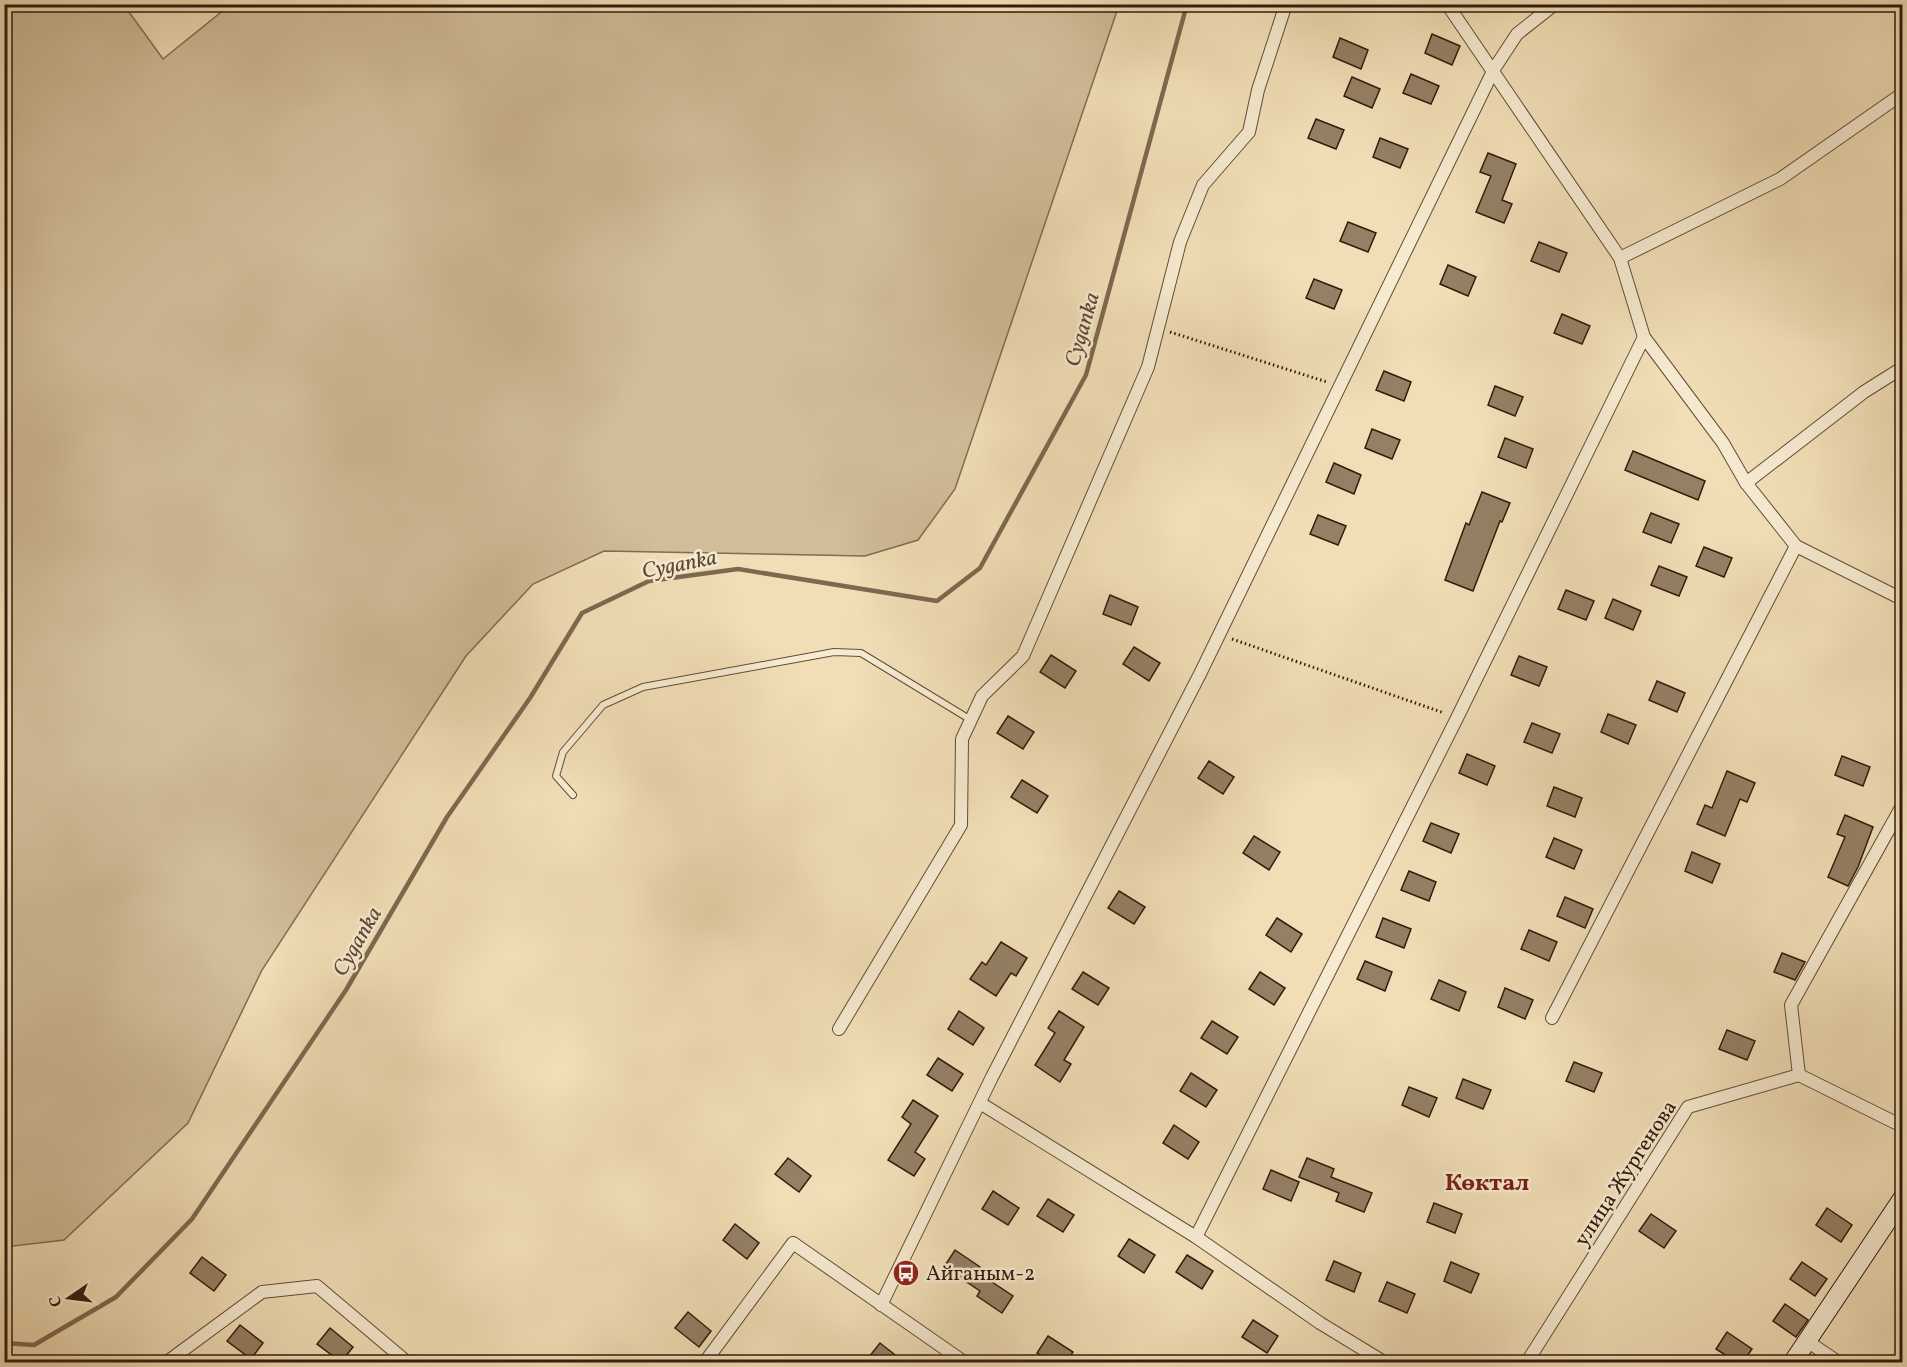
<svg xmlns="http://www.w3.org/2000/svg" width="1907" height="1367" viewBox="0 0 1907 1367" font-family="Vollkorn,serif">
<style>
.green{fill:#d1bd99;stroke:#826c53;stroke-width:1.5}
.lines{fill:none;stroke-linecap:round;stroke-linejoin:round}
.stream{stroke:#7e6850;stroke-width:4.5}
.building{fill:#958065;stroke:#321b0d;stroke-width:1.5}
.lane-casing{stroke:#624c37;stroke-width:8}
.street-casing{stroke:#624c37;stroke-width:14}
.secondary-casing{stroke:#321b0d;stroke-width:20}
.path{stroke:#321b0d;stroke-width:3;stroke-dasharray:1.5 3;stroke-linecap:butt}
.lane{stroke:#f6ead0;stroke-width:6}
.street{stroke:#f6ead0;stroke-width:12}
.secondary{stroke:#f6ead0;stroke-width:18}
.labels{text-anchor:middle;stroke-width:5;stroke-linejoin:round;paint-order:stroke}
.street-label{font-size:21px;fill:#321b0d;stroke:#f6ead0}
.poi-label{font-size:21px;fill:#321b0d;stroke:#f6ead0;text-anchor:start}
.water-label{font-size:22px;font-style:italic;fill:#5e4834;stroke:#f6ead0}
.quarter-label{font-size:24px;font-weight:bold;fill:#7a1f14;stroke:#f6ead0}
</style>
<rect width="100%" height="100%" fill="#f1deb6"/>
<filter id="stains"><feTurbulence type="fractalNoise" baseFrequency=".00333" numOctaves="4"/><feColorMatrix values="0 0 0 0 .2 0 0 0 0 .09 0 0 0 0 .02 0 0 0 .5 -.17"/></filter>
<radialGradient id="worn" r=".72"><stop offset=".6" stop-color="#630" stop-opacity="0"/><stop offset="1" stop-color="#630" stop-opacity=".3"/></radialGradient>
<polygon class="green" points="4,5 124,5 163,59 230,5 1119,5 955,489 918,540 865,556 604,551 533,584 466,656 262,970 188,1123 64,1240 5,1247"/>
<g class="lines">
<polyline class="stream" points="4,1343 34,1345 116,1297 192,1219 346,990 447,817 530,698 582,613 649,581 738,569 937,601 980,568 1086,375 1187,4"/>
</g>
<g class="building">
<polygon points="1432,34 1460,46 1452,65 1425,53"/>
<polygon points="1340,38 1368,50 1361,69 1333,57"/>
<polygon points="1411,74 1439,86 1431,104 1403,93"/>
<polygon points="1352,77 1380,89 1372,108 1344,96"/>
<polygon points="1316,119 1344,130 1336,149 1308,138"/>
<polygon points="1380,138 1408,149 1400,168 1373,157"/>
<polygon points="1488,153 1516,164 1502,200 1512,204 1504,223 1476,212 1491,176 1480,172"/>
<polygon points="1348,222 1376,233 1368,252 1340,241"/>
<polygon points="1539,242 1567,253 1559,272 1531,261"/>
<polygon points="1448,265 1476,277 1468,296 1440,284"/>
<polygon points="1314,279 1342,290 1334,309 1306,298"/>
<polygon points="1562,314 1590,326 1582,344 1554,333"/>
<polygon points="1384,371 1411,382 1404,401 1376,390"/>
<polygon points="1495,386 1523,397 1515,416 1488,405"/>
<polygon points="1372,429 1400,440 1392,459 1365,448"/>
<polygon points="1505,438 1533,449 1526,468 1498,457"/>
<polygon points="1633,451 1705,481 1698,500 1625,470"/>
<polygon points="1334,463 1361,475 1354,494 1326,482"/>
<polygon points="1482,492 1510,503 1502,522 1500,521 1473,591 1445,580 1466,523 1469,525"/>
<polygon points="1651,513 1679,524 1671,543 1643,532"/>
<polygon points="1318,515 1346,526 1338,545 1310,534"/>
<polygon points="1704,547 1732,558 1724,577 1696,566"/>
<polygon points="1659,566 1687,577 1679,596 1651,585"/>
<polygon points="1566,590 1594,601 1586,620 1558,609"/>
<polygon points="1110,595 1138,607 1131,625 1103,614"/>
<polygon points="1613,599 1641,611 1633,630 1605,618"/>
<polygon points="1134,647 1160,663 1149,681 1123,664"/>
<polygon points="1051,655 1076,671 1065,688 1040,672"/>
<polygon points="1519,656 1547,667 1539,686 1511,675"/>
<polygon points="1657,681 1685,693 1677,712 1649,700"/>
<polygon points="1608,714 1636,725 1628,744 1601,732"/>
<polygon points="1008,716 1034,732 1023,749 997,733"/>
<polygon points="1532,723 1560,734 1552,753 1524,742"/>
<polygon points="1467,754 1495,766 1487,785 1459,773"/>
<polygon points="1842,756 1870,767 1863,786 1835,775"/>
<polygon points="1209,761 1234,777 1223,794 1198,778"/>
<polygon points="1727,771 1755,783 1747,802 1740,799 1725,836 1697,824 1705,805 1712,808"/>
<polygon points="1022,780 1048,796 1037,813 1011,797"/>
<polygon points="1554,787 1582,798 1575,817 1547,806"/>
<polygon points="1845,815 1873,827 1858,867 1848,886 1828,877 1845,837 1837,834"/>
<polygon points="1431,823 1459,834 1451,853 1423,841"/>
<polygon points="1254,836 1280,852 1269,870 1243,853"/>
<polygon points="1554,838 1582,850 1574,869 1546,857"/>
<polygon points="1692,852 1720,864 1712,883 1685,871"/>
<polygon points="1409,871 1436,882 1429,901 1401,890"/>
<polygon points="1119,891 1145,907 1134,924 1108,908"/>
<polygon points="1565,897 1593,909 1585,928 1557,916"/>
<polygon points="1277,918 1302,934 1291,952 1266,935"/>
<polygon points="1383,918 1411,929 1404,948 1376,937"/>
<polygon points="1529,930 1557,942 1549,961 1521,949"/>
<polygon points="1001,942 1027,958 1016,976 1011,973 996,996 970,979 982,962 986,965"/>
<polygon points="1782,953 1805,962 1795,980 1774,972"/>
<polygon points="1365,961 1392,972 1385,991 1357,979"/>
<polygon points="1083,972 1109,988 1098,1005 1072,989"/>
<polygon points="1260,972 1285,988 1274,1005 1249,989"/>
<polygon points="1439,980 1466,992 1459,1011 1431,999"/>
<polygon points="1505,988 1533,1000 1525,1019 1498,1007"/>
<polygon points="959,1011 984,1028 973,1045 948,1029"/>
<polygon points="1059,1011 1084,1027 1064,1060 1071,1064 1060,1082 1035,1065 1055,1033 1048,1028"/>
<polygon points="1212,1021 1238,1037 1227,1054 1201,1038"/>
<polygon points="1727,1030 1755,1041 1747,1060 1719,1049"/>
<polygon points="938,1058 963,1074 952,1091 927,1075"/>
<polygon points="1574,1062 1602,1073 1594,1092 1566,1081"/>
<polygon points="1191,1073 1217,1090 1206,1107 1180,1091"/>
<polygon points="1463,1079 1491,1090 1483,1109 1456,1098"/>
<polygon points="1409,1087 1437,1098 1429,1117 1402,1105"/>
<polygon points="913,1100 938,1116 915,1152 925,1159 914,1176 888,1160 911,1124 902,1117"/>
<polygon points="1174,1125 1199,1142 1188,1159 1163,1143"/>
<polygon points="788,1158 811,1176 799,1192 775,1174"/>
<polygon points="1307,1158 1334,1169 1331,1177 1372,1193 1364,1212 1336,1201 1339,1193 1299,1177"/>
<polygon points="1271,1170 1299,1182 1291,1201 1263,1189"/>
<polygon points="993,1191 1019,1208 1008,1225 982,1209"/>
<polygon points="1048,1199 1074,1215 1063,1232 1037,1216"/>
<polygon points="1434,1203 1462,1214 1455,1233 1427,1222"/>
<polygon points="1827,1208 1852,1225 1841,1242 1816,1225"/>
<polygon points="1651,1214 1676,1231 1664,1248 1639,1231"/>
<polygon points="735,1224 759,1243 747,1259 723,1240"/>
<polygon points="1129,1239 1155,1255 1144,1273 1118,1256"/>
<polygon points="955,1250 980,1267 977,1272 1013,1296 1002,1313 977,1296 980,1291 944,1267"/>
<polygon points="1187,1255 1213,1271 1202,1289 1176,1272"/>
<polygon points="202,1257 226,1275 214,1291 190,1273"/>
<polygon points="1334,1261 1361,1273 1354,1292 1326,1280"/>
<polygon points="1451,1262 1479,1274 1471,1293 1444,1281"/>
<polygon points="1802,1262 1827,1279 1815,1296 1790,1279"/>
<polygon points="1387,1282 1415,1294 1407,1313 1379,1301"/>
<polygon points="1785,1304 1808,1320 1796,1337 1773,1321"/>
<polygon points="688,1312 711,1331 699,1347 675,1328"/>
<polygon points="1253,1320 1278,1336 1267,1353 1242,1337"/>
<polygon points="240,1325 263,1343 251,1359 227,1341"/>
<polygon points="330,1328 353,1347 341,1362 317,1344"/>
<polygon points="1727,1332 1752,1349 1743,1362 1736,1362 1716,1349"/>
<polygon points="1048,1336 1073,1352 1067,1362 1052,1362 1037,1353"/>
<polygon points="880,1343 904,1362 865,1362"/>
</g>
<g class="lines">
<defs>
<polyline id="lane" points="573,795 556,776 563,752 603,705 643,687 834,652 861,653 971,720"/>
<g id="street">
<polyline points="1447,4 1620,258 1644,337 1723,443 1746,483 1796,546 1902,599"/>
<polyline points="1620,258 1780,179 1902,94"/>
<polyline points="1746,483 1864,392 1902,368"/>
<polyline points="1552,1018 1796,546"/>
<polyline points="839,1029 961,825 962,739 982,696 1023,656 1148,367 1180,242 1203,185 1249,132 1258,90 1286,4"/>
<polyline points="1799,1075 1791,1005 1902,806"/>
<polyline points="980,1103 1196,1237 1320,1323 1384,1362"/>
<polyline points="1196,1237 1457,718 1644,337"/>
<polyline points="881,1305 992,1077 1200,674 1494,69 1517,34 1555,4"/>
<polyline points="1807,1341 1838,1362"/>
<polyline points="167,1362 262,1292 317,1286 407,1362"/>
<polyline points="705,1362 793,1243 964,1362"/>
<polyline points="1527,1362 1688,1107 1799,1075 1902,1126"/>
</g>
<polyline id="secondary" points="1793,1362 1902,1199"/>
</defs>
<use href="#lane" class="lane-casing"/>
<use href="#street" class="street-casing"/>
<use href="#secondary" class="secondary-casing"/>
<g class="path">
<polyline points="1170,332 1327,382"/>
<polyline points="1232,639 1444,713"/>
</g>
<use href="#lane" class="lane"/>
<use href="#street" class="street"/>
<use href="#secondary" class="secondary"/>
</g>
<defs>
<symbol id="bus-disc" viewBox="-11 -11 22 22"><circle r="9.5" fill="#8f2418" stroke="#f6ead0"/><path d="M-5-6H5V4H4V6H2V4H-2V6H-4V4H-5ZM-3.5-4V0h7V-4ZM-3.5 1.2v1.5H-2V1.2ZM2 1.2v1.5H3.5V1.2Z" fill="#fff"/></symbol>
</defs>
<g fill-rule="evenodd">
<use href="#bus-disc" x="891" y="1258" width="30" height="30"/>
</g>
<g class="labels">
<g class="street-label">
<text transform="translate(1625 1173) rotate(-57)" y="7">улица Жургенова</text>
</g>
<g class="poi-label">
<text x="926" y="1280">Айганым-2</text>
</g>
<g class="water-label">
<text transform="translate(1081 329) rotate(-74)" y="8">Cyganka</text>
<text transform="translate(679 563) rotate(-11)" y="8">Cyganka</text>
<text transform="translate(356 941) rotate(-60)" y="8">Cyganka</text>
</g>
<g class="quarter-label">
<text x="1487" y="1190">Көктал</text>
</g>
</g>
<rect width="1907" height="1367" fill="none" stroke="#f1deb6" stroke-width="24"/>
<rect x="6" y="6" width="1895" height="1355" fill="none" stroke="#321b0d" stroke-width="3"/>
<rect x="12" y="12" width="1883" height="1343" fill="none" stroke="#321b0d" stroke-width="1.5"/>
<g transform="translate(69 1298) rotate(256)" stroke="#f6ead0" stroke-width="4.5" paint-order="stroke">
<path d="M0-4.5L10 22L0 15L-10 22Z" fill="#321b0d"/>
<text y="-9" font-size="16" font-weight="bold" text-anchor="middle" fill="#321b0d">С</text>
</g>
<rect width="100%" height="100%" filter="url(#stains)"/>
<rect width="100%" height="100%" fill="url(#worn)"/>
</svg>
